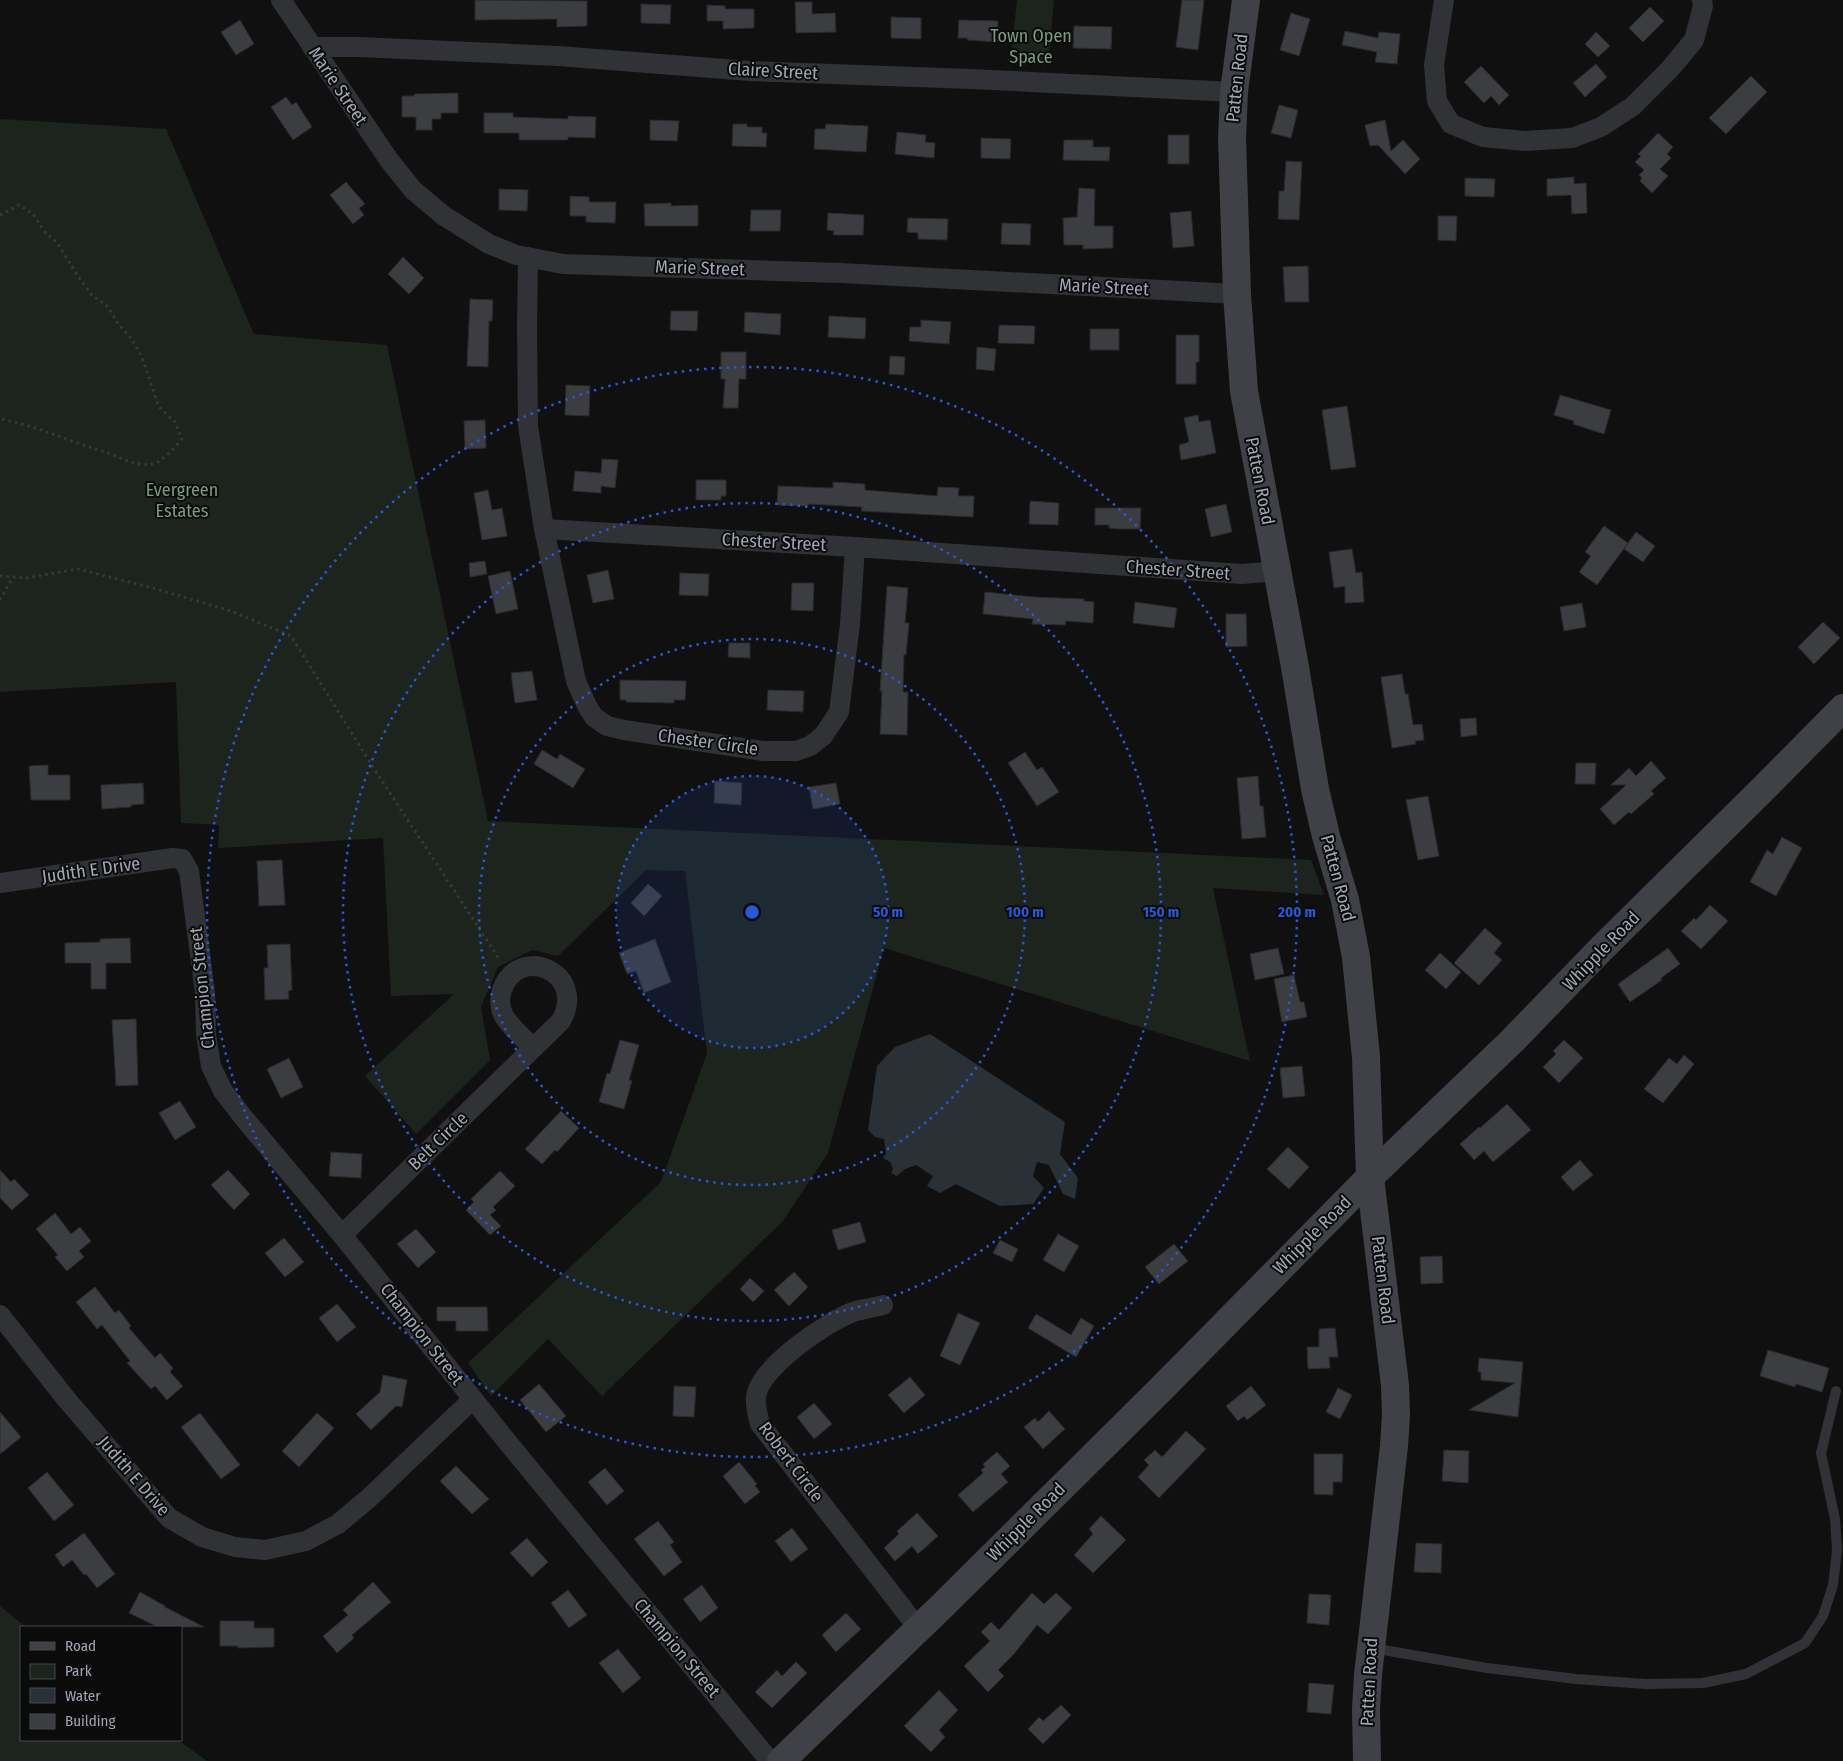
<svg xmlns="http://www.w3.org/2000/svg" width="1843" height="1761" viewBox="0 0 1843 1761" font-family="'Fira Sans Condensed',sans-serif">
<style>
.green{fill:#1c241d}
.water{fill:#293036}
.building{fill:#3c3d41;stroke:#2a2a2d}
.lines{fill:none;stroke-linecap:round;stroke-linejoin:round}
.path{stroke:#37393d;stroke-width:3;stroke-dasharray:2.5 4;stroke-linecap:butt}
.lane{stroke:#313236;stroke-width:10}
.street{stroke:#313236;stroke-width:20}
.secondary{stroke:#3f4146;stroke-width:28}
.ring{fill:none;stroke:#2a57d4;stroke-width:2.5;stroke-dasharray:2.5 5}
.labels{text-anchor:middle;stroke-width:4;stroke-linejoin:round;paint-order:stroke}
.park-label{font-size:18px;fill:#789d7b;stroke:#0b0b0c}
.street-label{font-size:18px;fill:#a1a6b2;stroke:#0b0b0c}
.centre{fill:#2a57d4;stroke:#0b0b0c;stroke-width:2.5}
.ring-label{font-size:15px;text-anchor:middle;font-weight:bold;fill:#2a57d4;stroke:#0b0b0c;stroke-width:4;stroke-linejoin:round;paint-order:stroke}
</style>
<rect width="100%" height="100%" fill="#101011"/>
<g class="green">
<polygon points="1017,0 1054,0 1048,65 1010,64"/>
<polygon points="0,119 166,129 254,334 387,345 488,821 1311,860 1324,895 1213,888 1250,1061 884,948 828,1153 783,1221 602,1396 548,1339 491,1396 468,1363 661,1182 707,1053 685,871 646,870 558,956 532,950 498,967 481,1007 490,1060 416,1134 365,1076 454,994 391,996 383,838 218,848 219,825 181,823 176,682 0,692"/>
<polygon points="0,1606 26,1627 21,1627 21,1740 178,1740 207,1761 0,1761"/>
</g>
<polygon class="water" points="930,1034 1065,1122 1060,1154 1078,1178 1075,1199 1063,1194 1049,1165 1037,1162 1033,1176 1044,1188 1033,1204 1000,1206 956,1184 940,1193 927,1186 933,1176 916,1165 905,1169 897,1176 891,1173 893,1169 890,1162 883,1158 886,1153 884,1139 875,1137 868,1130 877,1066 895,1047"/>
<g class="building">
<polygon points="475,0 587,1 587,26 557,27 557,19 475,20"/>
<polygon points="1182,0 1204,0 1198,50 1176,47"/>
<polygon points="795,2 812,2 812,14 835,13 836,32 796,33"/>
<polygon points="641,4 671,5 670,24 641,23"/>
<polygon points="707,5 725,6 725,9 754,9 754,28 723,29 723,21 707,21"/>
<polygon points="1650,7 1664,21 1643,42 1629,28"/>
<polygon points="1291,13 1310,19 1299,56 1280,50"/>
<polygon points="891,17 921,18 921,39 891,38"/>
<polygon points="240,20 254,44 236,55 221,32"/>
<polygon points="959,20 998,21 997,42 967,40 968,38 958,38"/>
<polygon points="1074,26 1112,27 1111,49 1073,48"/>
<polygon points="1345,31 1378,38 1379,32 1400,34 1397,64 1375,62 1377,52 1342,45"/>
<polygon points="1596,32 1610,46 1598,57 1585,44"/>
<polygon points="1596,64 1607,77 1585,97 1573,83"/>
<polygon points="1481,66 1509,95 1499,105 1491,96 1484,103 1464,82"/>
<polygon points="1751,76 1767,92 1726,134 1709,118"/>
<polygon points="458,93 458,113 441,113 441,119 432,119 432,130 416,130 416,117 402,117 402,96 414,96 414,94"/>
<polygon points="286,97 292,105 296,102 312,127 293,140 271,107"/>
<polygon points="1279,105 1298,110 1291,138 1271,133"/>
<polygon points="484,113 513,113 513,117 568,119 568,116 596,117 595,138 568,137 568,140 519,140 519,133 484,133"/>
<polygon points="650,120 679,121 677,141 650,140"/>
<polygon points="1385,120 1391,151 1403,140 1420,159 1405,174 1378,145 1370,146 1365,125"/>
<polygon points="733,124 747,124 747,127 762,127 762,133 767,133 766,147 732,146"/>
<polygon points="826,124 868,126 866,152 814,149 815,129 825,129"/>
<polygon points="897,132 926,135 925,142 935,143 934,158 895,154"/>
<polygon points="1658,133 1673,147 1667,154 1671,158 1660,169 1668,176 1652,193 1640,181 1642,178 1639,175 1644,170 1635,162 1641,156 1638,154"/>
<rect x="1168" y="135" width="21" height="29"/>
<polygon points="981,138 1011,139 1010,159 981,158"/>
<polygon points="1064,140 1093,140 1093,147 1110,147 1109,161 1063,160"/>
<polygon points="1286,161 1302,162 1299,220 1278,219 1279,191 1284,191"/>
<polygon points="1574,177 1574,184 1586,183 1587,213 1572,214 1571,195 1547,196 1547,179"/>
<polygon points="1465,178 1495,179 1494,197 1465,196"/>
<polygon points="346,182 365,204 359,208 364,215 353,224 330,195"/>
<polygon points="1079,188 1095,189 1094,226 1113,226 1113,248 1083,249 1083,245 1064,245 1063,218 1077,217"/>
<polygon points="499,189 528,190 527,211 499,210"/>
<polygon points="570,196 589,197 589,202 616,202 615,223 586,222 586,216 570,216"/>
<polygon points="671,203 671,206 698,205 698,226 645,226 644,204"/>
<polygon points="751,210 781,210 780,231 750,231"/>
<polygon points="1191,211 1194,246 1173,248 1170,213"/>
<polygon points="828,213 864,215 863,235 833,235 834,231 827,230"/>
<polygon points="1438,216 1457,216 1456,241 1438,240"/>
<polygon points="908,218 948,219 947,240 918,239 918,233 907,232"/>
<polygon points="1002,223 1031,224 1030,245 1001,244"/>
<polygon points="403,257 424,278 409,294 388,274"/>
<polygon points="1308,266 1309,302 1285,302 1283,267"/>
<polygon points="470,299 493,300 492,321 489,321 488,367 467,366"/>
<polygon points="671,311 698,311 697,331 670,330"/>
<polygon points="745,312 781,314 780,335 744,332"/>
<polygon points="829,316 866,318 865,339 828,337"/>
<polygon points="921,320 951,322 949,344 909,341 910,327 921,327"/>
<polygon points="999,325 1035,326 1034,344 998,343"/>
<rect x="1090" y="329" width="29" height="21"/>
<polygon points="1176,335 1199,335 1199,362 1196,362 1196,384 1176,384"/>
<polygon points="977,347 996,349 994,371 976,369"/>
<polygon points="721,352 746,352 746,379 739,379 738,408 723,408 725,379 721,379"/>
<polygon points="890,356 905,357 904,375 889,374"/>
<polygon points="566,385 590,386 589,416 565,415"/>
<polygon points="1560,395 1611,410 1604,434 1573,424 1574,421 1554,415"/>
<polygon points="1347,406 1356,467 1331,470 1322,410"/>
<polygon points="1198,415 1199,422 1210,420 1216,453 1181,460 1179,445 1189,442 1184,418"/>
<polygon points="485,420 486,448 465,449 464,421"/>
<polygon points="602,459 618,460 615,488 601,486 601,493 573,491 575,471 601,473"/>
<polygon points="696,480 726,480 726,496 721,496 721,500 696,500"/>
<polygon points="833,482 865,484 865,490 937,496 938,487 959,488 958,496 974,496 973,517 861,511 862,507 808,504 808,506 777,505 778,486 833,488"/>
<polygon points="488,490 492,510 502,508 507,536 482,540 474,493"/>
<polygon points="1030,501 1059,503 1058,525 1029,524"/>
<polygon points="1226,504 1232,532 1211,537 1205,509"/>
<polygon points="1095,508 1141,508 1140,529 1120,529 1109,528 1109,525 1095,525"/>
<polygon points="1604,526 1628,543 1597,585 1579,572 1591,556 1585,552"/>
<polygon points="1636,532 1655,546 1643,562 1624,549"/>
<polygon points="1352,549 1356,573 1362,572 1364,602 1345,603 1345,586 1334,588 1329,552"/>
<polygon points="485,561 487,574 470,577 469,563"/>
<polygon points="608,570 614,599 593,603 587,575"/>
<polygon points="510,571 518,609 496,614 488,576"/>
<polygon points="680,573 709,574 708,596 679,595"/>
<polygon points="792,583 814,583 813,611 791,610"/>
<polygon points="887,586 908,588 905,623 909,623 906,655 904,654 903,692 908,692 907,735 880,734 882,691 880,691"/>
<polygon points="985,592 1034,597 1084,599 1084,601 1094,602 1093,623 1066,621 1065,625 1032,624 1033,619 983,614"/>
<polygon points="1135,602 1177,608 1174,628 1133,623"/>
<polygon points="1582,603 1586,627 1564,631 1560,607"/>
<polygon points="1226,614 1246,614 1247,646 1226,647"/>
<polygon points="1823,622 1840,638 1814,664 1798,647"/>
<polygon points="729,643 750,643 750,658 728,657"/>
<polygon points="532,671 537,700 515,703 511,673"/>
<polygon points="1402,674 1405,694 1408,694 1413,725 1422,724 1424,740 1415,741 1416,744 1392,748 1381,677"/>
<polygon points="620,680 686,681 685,700 674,700 674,703 626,702 626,700 620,700"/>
<polygon points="768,690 804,691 803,712 767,710"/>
<polygon points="1476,718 1477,735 1461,737 1460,719"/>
<polygon points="542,750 557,759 560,754 585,769 573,788 534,764"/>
<polygon points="1025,752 1037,770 1042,767 1059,792 1037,806 1008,763"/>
<polygon points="1651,761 1666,778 1651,791 1654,794 1631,814 1629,812 1614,825 1600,809 1626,785 1611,785 1629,768 1636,776"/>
<polygon points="1576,763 1596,763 1595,784 1575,784"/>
<polygon points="48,765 48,775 70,775 70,800 31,800 29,766"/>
<polygon points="1258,776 1260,806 1263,806 1266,837 1242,839 1237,778"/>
<polygon points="715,781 742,783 741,805 714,803"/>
<polygon points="143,783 144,804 131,805 131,807 102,809 101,785"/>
<polygon points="836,783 840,804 813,809 809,787"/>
<polygon points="1428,796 1439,856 1418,860 1406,800"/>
<polygon points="1782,837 1802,848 1776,896 1750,882 1767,850 1773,854"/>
<polygon points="282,860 285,905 259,906 257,861"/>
<polygon points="648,884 662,896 644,916 631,903"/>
<polygon points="1710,905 1728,921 1701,949 1681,931 1694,918 1696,920"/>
<polygon points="1485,928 1502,943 1494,953 1502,960 1479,985 1454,963"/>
<polygon points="130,938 131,963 106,963 106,989 91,989 91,963 65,963 65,943 100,942 100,939"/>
<polygon points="655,939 671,982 644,993 636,971 627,974 619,953"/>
<polygon points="290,944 292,990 288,991 289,999 265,1000 264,968 268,968 267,945"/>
<polygon points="1278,948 1284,974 1255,980 1250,954"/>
<polygon points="1668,948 1680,964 1661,978 1662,980 1630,1002 1618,984"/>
<polygon points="1440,953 1461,972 1446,989 1425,970"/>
<polygon points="1294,975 1300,1002 1304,1002 1307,1017 1282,1022 1274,979"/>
<polygon points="136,1019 138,1085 116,1086 112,1020"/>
<polygon points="620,1040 639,1045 629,1080 632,1081 624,1109 599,1102 607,1073 610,1074"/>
<polygon points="1564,1040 1583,1058 1559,1083 1543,1067 1556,1054 1553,1051"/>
<polygon points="1684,1055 1694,1064 1663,1103 1644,1089 1669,1058 1677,1064"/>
<polygon points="289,1058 303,1087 281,1098 267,1069"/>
<polygon points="1302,1066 1305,1096 1283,1098 1280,1068"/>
<polygon points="180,1101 196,1127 175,1140 159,1113"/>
<polygon points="1507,1104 1531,1130 1493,1162 1484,1151 1474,1160 1460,1144 1479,1127 1480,1128"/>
<polygon points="561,1111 579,1128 557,1152 555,1150 542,1164 525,1149"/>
<polygon points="1288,1147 1309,1167 1289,1189 1267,1169"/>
<polygon points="331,1152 362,1154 361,1178 329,1176"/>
<polygon points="1580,1160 1593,1175 1573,1191 1561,1177"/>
<polygon points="0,1170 11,1182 14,1179 29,1195 12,1210 0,1198"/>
<polygon points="228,1170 250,1194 234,1210 211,1185"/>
<polygon points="500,1171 515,1186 493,1207 496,1210 490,1215 501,1226 490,1235 466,1210 474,1202 471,1199"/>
<polygon points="55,1213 71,1234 80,1227 91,1241 79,1251 84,1257 67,1271 55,1257 58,1255 36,1229"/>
<polygon points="860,1222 866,1242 838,1250 832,1230"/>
<polygon points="416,1229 436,1252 418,1268 397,1244"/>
<polygon points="1058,1234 1079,1246 1064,1272 1043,1260"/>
<polygon points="284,1238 304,1262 285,1277 265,1253"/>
<polygon points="1000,1240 1018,1249 1012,1262 993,1253"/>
<polygon points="1174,1244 1188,1261 1159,1284 1145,1267"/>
<polygon points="1442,1256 1443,1283 1421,1284 1420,1257"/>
<polygon points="794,1272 808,1287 789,1306 774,1290"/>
<polygon points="750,1278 764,1291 753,1302 740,1289"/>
<polygon points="95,1287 115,1313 119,1310 131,1326 129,1328 155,1358 160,1353 173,1368 170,1372 183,1386 167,1400 155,1386 151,1389 127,1363 130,1361 102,1325 97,1329 76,1302"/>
<polygon points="337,1304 356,1327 337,1342 319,1318"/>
<polygon points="437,1307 487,1307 488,1331 456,1331 456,1321 437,1321"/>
<polygon points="958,1313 980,1323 960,1365 940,1356"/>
<polygon points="1036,1314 1071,1335 1081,1318 1094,1326 1076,1357 1028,1328"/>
<polygon points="1335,1328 1338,1357 1329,1357 1330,1368 1308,1369 1307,1347 1319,1347 1319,1329"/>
<polygon points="1768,1350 1829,1368 1822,1392 1796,1384 1795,1387 1760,1376"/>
<polygon points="1479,1358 1523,1362 1518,1417 1469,1410 1515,1383 1481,1380 1481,1372 1478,1372"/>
<polygon points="383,1375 407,1380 402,1407 396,1406 371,1430 356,1414 380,1392"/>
<polygon points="910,1377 925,1395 904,1413 888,1395"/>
<polygon points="539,1384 566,1416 546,1432 520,1400"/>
<polygon points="674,1386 696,1387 694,1417 673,1416"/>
<polygon points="1251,1386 1266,1405 1247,1420 1244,1416 1238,1421 1226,1406"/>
<polygon points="1338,1388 1352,1395 1340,1419 1326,1412"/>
<polygon points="814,1403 832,1424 814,1439 797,1417"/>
<polygon points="1049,1411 1065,1429 1043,1449 1024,1427 1035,1418 1038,1422"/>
<polygon points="0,1412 21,1437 0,1454"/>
<polygon points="200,1413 240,1465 221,1479 181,1427"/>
<polygon points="317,1413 334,1428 299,1467 282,1451"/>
<polygon points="1186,1431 1206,1449 1159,1498 1138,1477 1149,1465 1144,1460 1155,1450 1162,1457"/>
<polygon points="1444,1450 1469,1451 1468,1483 1442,1481"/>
<polygon points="997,1452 1010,1466 1001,1474 1008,1482 973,1512 958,1495 983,1473 981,1470 985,1467 983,1464"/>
<polygon points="1314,1454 1343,1454 1342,1482 1333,1482 1333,1495 1314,1494"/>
<polygon points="739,1462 757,1484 755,1486 760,1492 745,1504 723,1476"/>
<polygon points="456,1466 489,1499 472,1514 440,1481"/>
<polygon points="605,1468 624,1491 607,1505 588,1482"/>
<polygon points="47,1472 74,1505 54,1521 28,1488"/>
<polygon points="917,1513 938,1536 918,1554 912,1546 895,1561 884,1548 899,1534 897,1531"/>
<polygon points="1101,1516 1126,1540 1093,1573 1074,1555 1093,1534 1089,1529"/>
<polygon points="658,1521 674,1542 670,1545 682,1562 664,1576 634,1539"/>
<polygon points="792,1528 808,1549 791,1562 775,1541"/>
<polygon points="84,1533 115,1574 97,1588 86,1574 84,1575 72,1560 63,1567 55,1555"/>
<polygon points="527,1538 548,1562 532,1577 510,1553"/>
<polygon points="1416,1543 1442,1544 1441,1573 1414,1572"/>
<polygon points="373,1582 391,1602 352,1635 354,1638 337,1653 323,1636 348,1615 343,1610"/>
<polygon points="702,1585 718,1608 700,1622 683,1599"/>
<polygon points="568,1590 587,1615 569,1628 551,1603"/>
<polygon points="140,1592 165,1606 165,1607 204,1627 158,1627 129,1613"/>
<polygon points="1032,1593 1044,1604 1056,1593 1072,1608 1048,1634 1037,1625 1014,1654 998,1670 1004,1676 988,1692 964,1666 990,1641 981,1632 991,1622 999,1630"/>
<polygon points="1309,1594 1331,1595 1329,1625 1307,1623"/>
<polygon points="846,1613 861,1629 836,1652 822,1635"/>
<polygon points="220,1621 254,1621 254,1628 274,1628 274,1647 238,1648 238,1646 220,1646"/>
<polygon points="618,1649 641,1678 623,1693 599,1663"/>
<polygon points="796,1662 807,1673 772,1708 755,1692 777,1670 782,1676"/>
<polygon points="1309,1683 1334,1685 1331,1714 1307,1712"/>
<polygon points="939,1690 958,1710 939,1730 945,1737 931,1752 904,1726"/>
<polygon points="1061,1705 1071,1715 1043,1744 1028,1729 1039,1717 1043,1721"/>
</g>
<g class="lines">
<g class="path">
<path d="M0,215L19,205L33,214L44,231L58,244L79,278L92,295L108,307L117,322L131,338L142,357L159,407L175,422L182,439C176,446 162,462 153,464C134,467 119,456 102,451C68,441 35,425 0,419"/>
<polyline points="0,576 26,578 78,569 153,588 231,611 291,636 378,775 500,960"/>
<polyline points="0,600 13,577"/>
</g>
<polyline class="lane" points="1372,1648 1487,1668 1576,1679 1646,1684 1703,1683 1746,1674 1805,1643 1823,1616 1833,1585 1837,1550 1835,1519 1821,1453 1836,1391"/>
<g class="street">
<polyline points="281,0 389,160 413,190 444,216 489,244 516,255 563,264 840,273 1237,294"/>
<polyline points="1444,0 1434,65 1437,101 1451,124 1483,137 1525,141 1572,138 1601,127 1633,106 1670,69 1694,40 1703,6 1702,0"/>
<polyline points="312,47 360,47 558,56 750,71 971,79 1234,92"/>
<polyline points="528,257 527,328 528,426 544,529 855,547 1242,574 1277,571"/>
<polyline points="544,529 576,681 587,706 594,717 607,726 624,730 764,751 796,751 810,746 823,736 839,712 850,624 855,547"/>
<polyline points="0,883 173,858 182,859 189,871 205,993 206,1034 211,1066 223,1091 243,1117 342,1235 509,1444 770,1761"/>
<path d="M342,1235L561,1021C588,972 518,943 502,990C499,999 500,1009 504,1016C511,1028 524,1038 533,1048"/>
<path d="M883,1305C873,1308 862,1309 853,1312C826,1322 759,1368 756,1397C755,1407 758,1415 760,1424L918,1628"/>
<polyline points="0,1315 67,1400 169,1518 202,1537 235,1547 265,1550 306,1541 338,1524 369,1498 473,1399"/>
</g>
<g class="secondary">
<polyline points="1246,0 1234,92 1232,138 1237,294 1244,391 1295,667 1315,789 1326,836 1345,900 1356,957 1366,1057 1370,1177 1395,1385 1396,1415 1394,1446 1368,1675 1366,1709 1367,1761"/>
<polyline points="781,1761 940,1608 1162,1388 1370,1177 1512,1041 1602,948 1764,788 1843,708"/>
</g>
</g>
<circle cx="752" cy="912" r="136" fill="#2a57d4" fill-opacity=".12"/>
<g class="ring">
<circle cx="752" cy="912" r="136"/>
<circle cx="752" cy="912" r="273"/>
<circle cx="752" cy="912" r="409"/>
<circle cx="752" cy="912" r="545"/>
</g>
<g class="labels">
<g class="park-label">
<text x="1031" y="42">Town Open<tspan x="1031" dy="21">Space</tspan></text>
<text x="182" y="496">Evergreen<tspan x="182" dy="21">Estates</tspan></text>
</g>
<g class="street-label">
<text transform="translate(773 71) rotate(3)" y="6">Claire Street</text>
<text transform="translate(1237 78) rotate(-84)" y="6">Patten Road</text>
<text transform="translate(338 86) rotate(56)" y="6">Marie Street</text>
<text transform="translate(700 268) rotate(2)" y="6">Marie Street</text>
<text transform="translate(1104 287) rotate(3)" y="6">Marie Street</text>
<text transform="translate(1260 481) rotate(79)" y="6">Patten Road</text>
<text transform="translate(774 542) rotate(3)" y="6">Chester Street</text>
<text transform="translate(1178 570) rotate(4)" y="6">Chester Street</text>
<text transform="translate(708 742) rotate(8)" y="6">Chester Circle</text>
<text transform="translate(91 870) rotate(-8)" y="6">Judith E Drive</text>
<text transform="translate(1338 878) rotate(75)" y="6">Patten Road</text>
<text transform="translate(1601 951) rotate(-46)" y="6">Whipple Road</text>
<text transform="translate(202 988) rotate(-96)" y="6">Champion Street</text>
<text transform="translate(438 1141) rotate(-44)" y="6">Belt Circle</text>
<text transform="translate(1312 1235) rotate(-45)" y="6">Whipple Road</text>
<text transform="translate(1383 1280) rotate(83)" y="6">Patten Road</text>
<text transform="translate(422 1334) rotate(52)" y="6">Champion Street</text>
<text transform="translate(791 1462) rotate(53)" y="6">Robert Circle</text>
<text transform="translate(134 1476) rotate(49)" y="6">Judith E Drive</text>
<text transform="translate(1026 1522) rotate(-45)" y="6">Whipple Road</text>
<text transform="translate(677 1648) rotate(50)" y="6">Champion Street</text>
<text transform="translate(1369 1682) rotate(-87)" y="6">Patten Road</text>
</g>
</g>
<circle cx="752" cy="912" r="8" class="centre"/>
<g class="ring-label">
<text x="888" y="917">50 m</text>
<text x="1025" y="917">100 m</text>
<text x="1161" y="917">150 m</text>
<text x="1297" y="917">200 m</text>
</g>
<rect x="20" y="1626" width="162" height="115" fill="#0b0b0c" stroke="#47494e"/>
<rect x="30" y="1642" width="25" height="8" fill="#3f4146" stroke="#47494e"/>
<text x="65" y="1651" font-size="15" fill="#a1a6b2">Road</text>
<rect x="30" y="1664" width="25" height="15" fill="#1c241d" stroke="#47494e"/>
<text x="65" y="1676" font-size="15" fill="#a1a6b2">Park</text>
<rect x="30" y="1688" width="25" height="15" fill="#293036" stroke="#47494e"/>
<text x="65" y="1701" font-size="15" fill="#a1a6b2">Water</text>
<rect x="30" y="1714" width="25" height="15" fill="#3c3d41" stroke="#47494e"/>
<text x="65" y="1726" font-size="15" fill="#a1a6b2">Building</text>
</svg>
